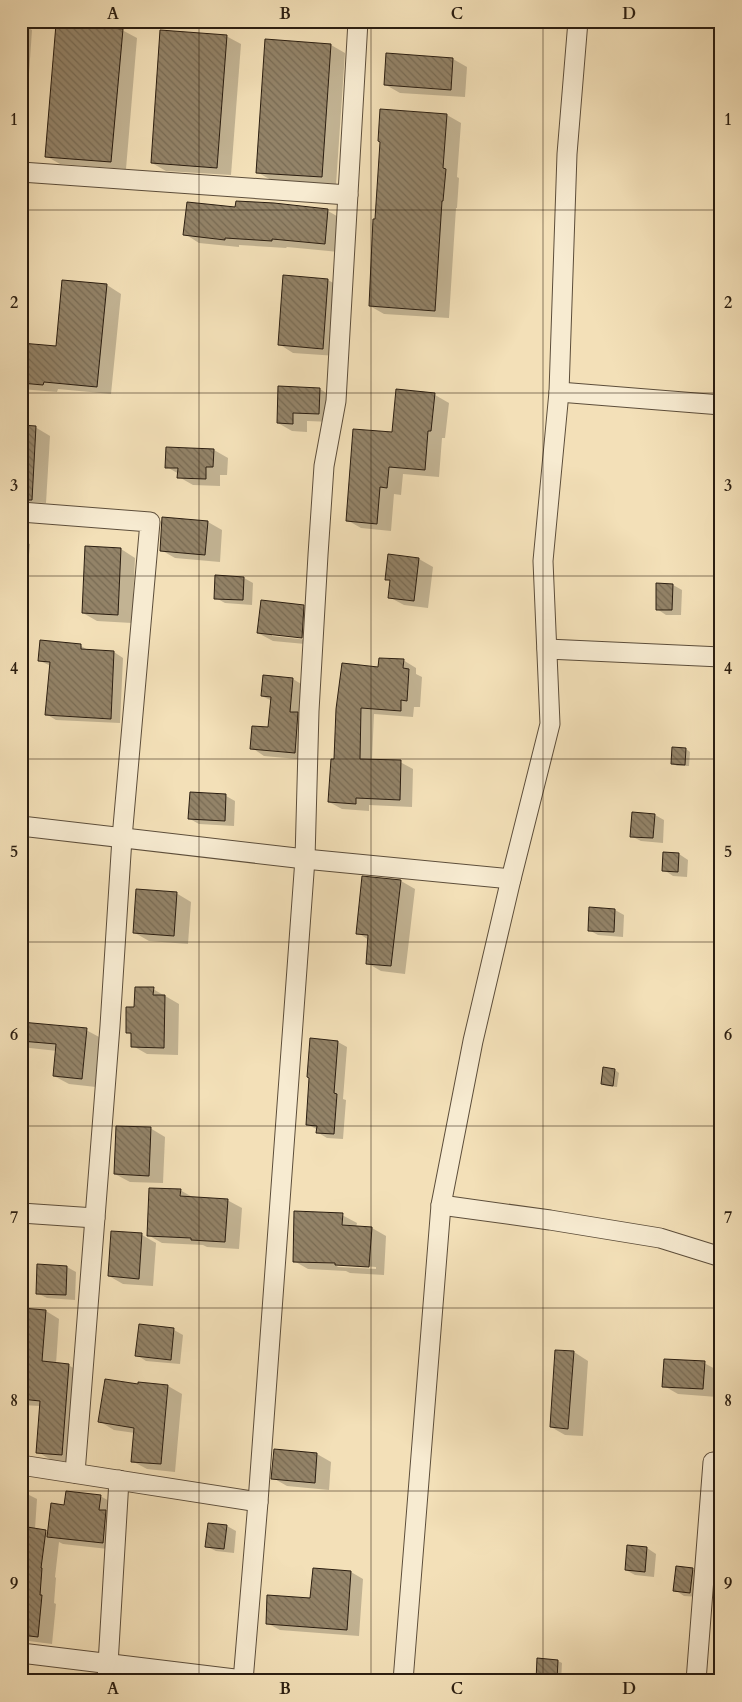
<svg xmlns="http://www.w3.org/2000/svg" width="742" height="1702" viewBox="0 0 742 1702" font-family="Cardo,serif">
<style>
.shadow{fill:#0003;fill-rule:evenodd}
.building{fill:url(#building-back-hatch);stroke:#2b1e11}
.lines{fill:none;stroke-linecap:round;stroke-linejoin:round}
.minor-casing{stroke:#5d4e3b;stroke-width:21}
.minor{stroke:#f7ebd1;stroke-width:19}
.grid{fill:none;stroke:#2b1e11;stroke-width:1;stroke-opacity:0.55}
.neatline{fill:none;stroke:#2b1e11;stroke-width:2}
.grid-label{font-size:16px;text-anchor:middle;font-weight:bold;fill:#2b1e11}
</style>
<defs>
<pattern id="building-back-hatch" width="6" height="6" patternUnits="userSpaceOnUse" patternTransform="scale(1.25)"><rect width="6" height="6" fill="#938368"/><path d="M-1 5l2 2M0 0l6 6M5-1l2 2" fill="none" stroke="#786b54"/></pattern>
</defs>
<rect width="100%" height="100%" fill="#f3e0b8"/>
<filter id="stains"><feTurbulence type="fractalNoise" baseFrequency=".004" numOctaves="4"/><feColorMatrix values="0 0 0 0 .2 0 0 0 0 .09 0 0 0 0 .02 0 0 0 .5 -.17"/></filter>
<radialGradient id="worn" r=".72"><stop offset=".6" stop-color="#630" stop-opacity="0"/><stop offset="1" stop-color="#630" stop-opacity=".3"/></radialGradient>
<g class="shadow">
<polygon points="21,24 32,30 23,162 21,162"/>
<polygon points="122,30 137,38 126,169 60,164 46,156"/>
<polygon points="226,36 241,44 231,175 166,171 152,163"/>
<polygon points="266,40 331,45 345,53 336,185 271,180 257,172"/>
<polygon points="453,59 467,67 465,97 400,93 386,85"/>
<polygon points="447,115 461,123 457,177 459,178 457,208 456,208 449,318 384,314 370,306 376,220"/>
<polygon points="236,208 328,211 342,219 339,252 287,247 286,248 239,245 239,247 199,243 185,234"/>
<polygon points="284,277 328,280 342,288 337,356 293,353 279,344"/>
<polygon points="107,285 121,294 111,394 58,389 57,392 21,389 21,345 57,348"/>
<polygon points="320,389 334,398 333,422 307,421 307,432 292,431 278,423"/>
<polygon points="397,391 435,395 449,403 445,438 442,438 439,477 403,474 401,495 394,494 391,531 361,528 347,520 393,434"/>
<polygon points="21,426 35,427 50,436 46,503 21,502"/>
<polygon points="214,450 228,458 227,475 220,475 220,486 193,485 179,477 179,474 167,467"/>
<polygon points="164,518 208,522 222,530 220,562 175,558 161,550"/>
<polygon points="21,541 30,544 29,555 21,554"/>
<polygon points="121,549 135,558 132,623 97,621 83,613"/>
<polygon points="389,556 419,559 433,567 428,608 404,605 389,597 391,582 386,579"/>
<polygon points="244,578 253,583 252,605 225,603 216,598"/>
<polygon points="673,585 682,590 681,615 666,615 657,609"/>
<path d="M303,606L318,614L316,645L273,641L258,633ZM272,634L308,638V640L272,636Z"/>
<polygon points="81,646 90,651 114,652 123,658 120,723 56,720 46,714 51,666 40,661"/>
<polygon points="403,660 416,668 416,674 422,677 420,707 414,707 413,717 374,714 372,760 400,762 413,769 412,807 369,805 369,811 342,809 329,802 336,761 380,668"/>
<polygon points="264,677 293,679 306,687 308,760 264,756 252,748 270,729 272,701 262,696"/>
<polygon points="686,749 690,752 689,766 677,766 672,763"/>
<polygon points="226,796 235,801 234,826 199,824 190,819"/>
<polygon points="655,815 664,820 663,843 641,841 631,836"/>
<polygon points="679,854 688,860 687,877 673,876 664,870"/>
<polygon points="401,881 415,889 405,974 381,971 367,963 369,940 358,933"/>
<polygon points="176,893 191,902 188,944 149,941 135,933"/>
<polygon points="615,910 624,915 623,937 598,935 589,930"/>
<polygon points="153,989 179,1004 178,1055 147,1054 133,1046 133,1036 127,1032"/>
<polygon points="21,1023 86,1030 101,1038 96,1087 69,1084 54,1076 57,1051 21,1047"/>
<polygon points="338,1042 347,1047 343,1099 346,1100 343,1139 327,1138 317,1132 318,1130 307,1124"/>
<polygon points="615,1070 619,1073 617,1087 606,1086 602,1084"/>
<polygon points="150,1128 165,1137 163,1183 130,1182 115,1174"/>
<polygon points="180,1190 194,1198 227,1200 242,1208 239,1249 207,1247 203,1245 162,1243 148,1235"/>
<path d="M342,1215L357,1223L356,1227L372,1228L386,1236L384,1275L350,1273L346,1271L308,1269L294,1261ZM335,1264L376,1267V1269L338,1267Z"/>
<polygon points="142,1235 156,1243 153,1286 123,1284 109,1276"/>
<polygon points="67,1267 76,1272 75,1300 47,1298 37,1293"/>
<polygon points="21,1309 46,1311 59,1319 56,1364 68,1365 81,1372 75,1462 51,1460 38,1452 41,1406 21,1405"/>
<polygon points="140,1326 174,1330 183,1335 180,1364 146,1361 137,1355"/>
<polygon points="574,1352 588,1361 583,1436 565,1435 551,1427"/>
<polygon points="704,1363 719,1371 717,1397 678,1394 664,1386"/>
<polygon points="139,1385 168,1386 182,1394 175,1472 147,1469 132,1461 135,1433 114,1430 99,1421"/>
<polygon points="317,1454 331,1462 329,1490 287,1486 273,1478"/>
<polygon points="21,1491 37,1499 35,1529 49,1533 65,1507 100,1496 115,1504 117,1550 63,1544 59,1542 55,1577 56,1578 54,1603 56,1604 52,1644 21,1640"/>
<polygon points="227,1526 236,1531 234,1553 216,1551 206,1546"/>
<polygon points="647,1548 656,1554 654,1577 635,1575 626,1570"/>
<polygon points="692,1569 702,1574 699,1597 684,1596 675,1590"/>
<polygon points="351,1572 363,1579 359,1636 280,1630 267,1623 311,1600"/>
<polygon points="558,1661 562,1663 561,1681 538,1681"/>
</g>
<g class="building">
<polygon points="56,24 123,29 111,162 45,157"/>
<polygon points="160,30 227,35 217,168 151,163"/>
<polygon points="265,39 331,44 322,177 256,173"/>
<polygon points="386,53 453,58 451,90 384,85"/>
<polygon points="380,109 447,114 443,168 446,169 443,201 442,201 435,311 369,306 373,219 375,219 380,142 378,141"/>
<polygon points="236,201 274,203 328,209 325,244 272,239 272,241 225,238 225,240 183,235 187,202 235,207"/>
<polygon points="283,275 328,279 323,349 278,345"/>
<polygon points="62,280 107,284 97,387 44,382 43,385 21,383 21,343 56,346"/>
<polygon points="278,386 320,388 319,414 293,413 293,424 277,423"/>
<polygon points="396,389 435,393 431,431 428,431 425,470 389,467 387,488 380,487 377,524 346,521 353,429 392,432"/>
<polygon points="21,425 36,426 32,500 21,500"/>
<polygon points="166,447 214,449 213,467 206,467 206,479 177,478 178,468 165,468"/>
<polygon points="162,517 208,521 205,555 160,551"/>
<polygon points="85,546 121,548 118,615 82,613"/>
<polygon points="388,554 419,558 414,601 388,598 390,580 385,580"/>
<polygon points="215,575 244,577 243,600 214,599"/>
<polygon points="656,583 673,584 672,610 656,610"/>
<polygon points="261,600 304,605 302,638 257,633"/>
<polygon points="40,640 81,644 81,649 114,651 111,719 45,715 50,662 38,661"/>
<polygon points="379,658 404,659 403,668 409,669 407,701 401,700 401,711 361,708 360,759 401,760 400,800 356,798 356,804 328,802 331,759 334,759 336,709 342,663 378,667"/>
<polygon points="263,675 293,678 290,712 298,712 295,753 250,749 252,726 268,727 271,697 261,696"/>
<polygon points="672,747 686,748 685,765 671,764"/>
<polygon points="190,792 226,794 225,821 188,819"/>
<polygon points="632,812 655,814 653,838 630,837"/>
<polygon points="663,852 679,853 678,872 662,871"/>
<polygon points="362,876 401,880 391,966 366,964 368,935 356,934"/>
<polygon points="136,889 177,892 174,936 133,933"/>
<polygon points="589,907 615,909 614,932 588,931"/>
<polygon points="135,987 154,987 153,995 165,995 164,1048 131,1047 131,1033 126,1033 126,1007 134,1007"/>
<polygon points="21,1022 87,1028 82,1079 53,1076 56,1044 21,1041"/>
<polygon points="310,1038 338,1041 334,1093 337,1094 334,1134 316,1133 317,1126 306,1125 309,1078 307,1077"/>
<polygon points="603,1067 615,1069 613,1086 601,1084"/>
<polygon points="116,1126 151,1127 149,1176 114,1174"/>
<polygon points="149,1188 181,1189 180,1196 228,1199 225,1242 191,1240 191,1238 147,1236"/>
<polygon points="294,1211 343,1213 342,1225 372,1227 369,1267 335,1265 335,1263 293,1262"/>
<polygon points="111,1231 142,1233 139,1279 108,1276"/>
<polygon points="37,1264 67,1266 66,1295 36,1294"/>
<polygon points="21,1308 46,1310 42,1361 69,1364 62,1455 36,1453 40,1401 21,1399"/>
<polygon points="139,1324 174,1328 171,1360 135,1356"/>
<polygon points="555,1350 574,1351 568,1429 550,1427"/>
<polygon points="664,1359 705,1361 703,1389 662,1387"/>
<polygon points="105,1379 138,1384 138,1382 168,1385 161,1464 131,1462 134,1428 98,1422"/>
<polygon points="274,1449 317,1453 315,1483 271,1479"/>
<polygon points="66,1491 101,1495 99,1510 106,1510 103,1543 47,1537 51,1503 64,1505"/>
<polygon points="208,1523 227,1525 224,1549 205,1547"/>
<polygon points="21,1526 46,1530 41,1568 42,1568 40,1595 42,1595 38,1637 21,1635"/>
<polygon points="627,1545 647,1547 645,1572 625,1570"/>
<polygon points="676,1566 693,1568 690,1593 673,1591"/>
<polygon points="313,1568 351,1571 347,1630 266,1624 267,1595 310,1598"/>
<polygon points="537,1658 558,1660 557,1681 536,1681"/>
</g>
<g class="lines">
<defs>
<g id="minor">
<polyline points="21,172 348,195"/>
<polyline points="559,392 721,405"/>
<polyline points="21,512 150,522 122,838 110,1026 75,1473"/>
<polyline points="547,649 721,657"/>
<polyline points="21,826 305,859 511,879"/>
<polyline points="441,1205 550,1220 660,1238 721,1257"/>
<polyline points="21,1213 95,1218"/>
<polyline points="21,1465 258,1502"/>
<polyline points="21,1653 243,1680"/>
<polyline points="107,1681 119,1480"/>
<polyline points="243,1681 258,1502 305,859 309,711 318,555 324,466 336,401 358,21"/>
<polyline points="403,1681 441,1205 473,1041 511,879 550,724 543,561 559,392 567,154 578,21"/>
<polyline points="696,1681 713,1462 721,1463"/>
</g>
</defs>
<use href="#minor" class="minor-casing"/>
<use href="#minor" class="minor"/>
</g>
<path class="grid" d="M199,21V1681M371,21V1681M543,21V1681M21,210H721M21,393H721M21,576H721M21,759H721M21,942H721M21,1126H721M21,1308H721M21,1491H721"/>
<rect width="742" height="1702" fill="none" stroke="#f3e0b8" stroke-width="55"/>
<rect x="28" y="28" width="686" height="1646" class="neatline"/>
<g class="grid-label">
<text x="113" y="19">A</text>
<text x="285" y="19">B</text>
<text x="457" y="19">C</text>
<text x="629" y="19">D</text>
<text x="14" y="125">1</text>
<text x="728" y="125">1</text>
<text x="14" y="308">2</text>
<text x="728" y="308">2</text>
<text x="14" y="491">3</text>
<text x="728" y="491">3</text>
<text x="14" y="674">4</text>
<text x="728" y="674">4</text>
<text x="14" y="857">5</text>
<text x="728" y="857">5</text>
<text x="14" y="1040">6</text>
<text x="728" y="1040">6</text>
<text x="14" y="1223">7</text>
<text x="728" y="1223">7</text>
<text x="14" y="1406">8</text>
<text x="728" y="1406">8</text>
<text x="14" y="1589">9</text>
<text x="728" y="1589">9</text>
<text x="113" y="1694">A</text>
<text x="285" y="1694">B</text>
<text x="457" y="1694">C</text>
<text x="629" y="1694">D</text>
</g>
<rect width="100%" height="100%" filter="url(#stains)"/>
<rect width="100%" height="100%" fill="url(#worn)"/>
</svg>
